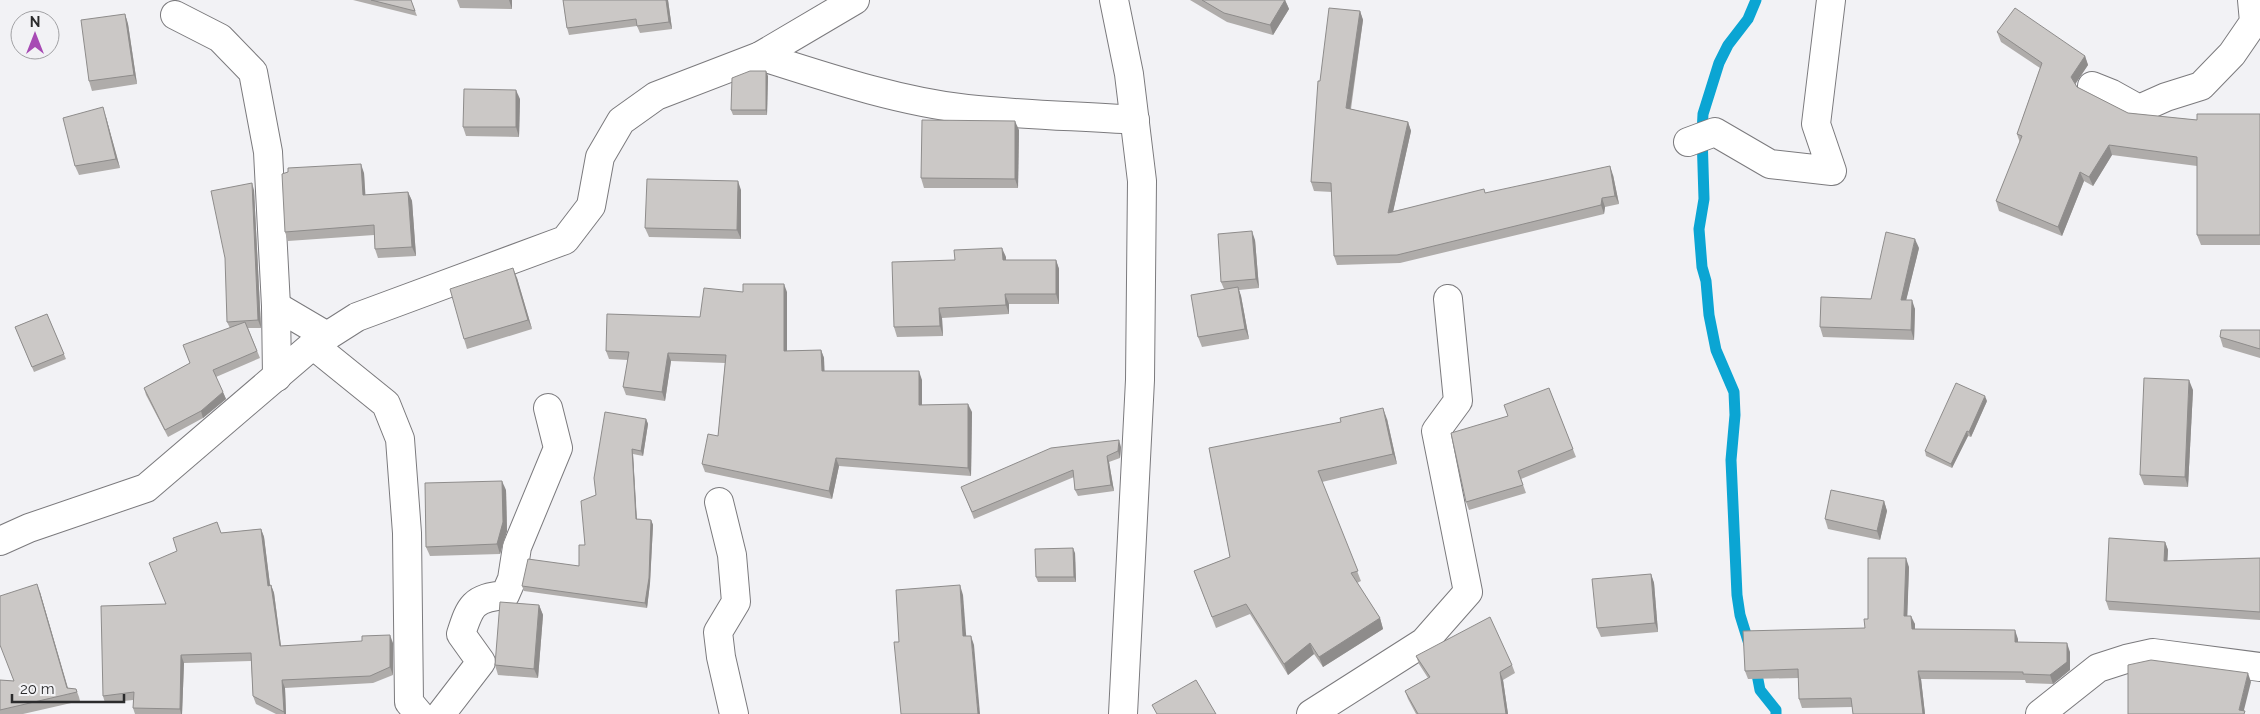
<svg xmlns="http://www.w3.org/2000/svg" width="2260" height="714" viewBox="0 0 2260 714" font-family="Raleway,sans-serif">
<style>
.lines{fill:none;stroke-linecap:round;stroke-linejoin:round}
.stream{stroke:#0ba5d3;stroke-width:11}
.minor-casing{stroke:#7b7a7d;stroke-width:30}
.minor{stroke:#fff;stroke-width:28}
.wall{fill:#afacaa}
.shaded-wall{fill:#8e8c8b}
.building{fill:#cbc8c6;stroke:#8e8c8b}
</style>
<rect width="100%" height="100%" fill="#f2f2f5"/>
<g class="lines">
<g class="stream">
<polyline points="1749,644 1740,615 1737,595 1731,460 1735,415 1734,392 1716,350 1709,315 1706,281 1702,267 1699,229 1704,199 1702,134 1703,114 1719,63 1728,45 1748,19 1756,0"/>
<polyline points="1755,664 1760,690 1776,710 1776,714"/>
</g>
<defs>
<g id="minor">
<polyline points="1114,0 1129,74 1142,181 1140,380 1123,714"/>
<polyline points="175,15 220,38 253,72 268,152 276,306 277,377"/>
<path d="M760,56C826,77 897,101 967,109C1022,115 1079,116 1135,120"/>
<polyline points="2092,86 2112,94 2139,109 2166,97 2201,86 2232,54 2254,22 2252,0"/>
<polyline points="1688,142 1715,132 1770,164 1832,171 1816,124 1831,0"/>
<polyline points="276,306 327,336"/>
<polyline points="313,345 386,404 400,439 407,533 409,702 419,714"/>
<polyline points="719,502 732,555 736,602 718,632 721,657 734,714"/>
<polyline points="0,541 29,528 146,488 313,345 357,317 565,240 591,206 600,157 621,121 656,96 760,56 855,0"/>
<path d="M441,714L481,662L461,634C470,606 473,598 505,595L512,579L517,547L558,448L548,408"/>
<polyline points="1311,714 1424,642 1468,592 1436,431 1458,401 1448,299"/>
<polyline points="2040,714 2098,668 2126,659 2153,653 2260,667"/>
</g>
</defs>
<use href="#minor" class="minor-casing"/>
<use href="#minor" class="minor"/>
</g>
<g class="wall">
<polygon points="353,0 411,0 417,16"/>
<polygon points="457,0 512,0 512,9 460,8"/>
<polygon points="563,0 668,0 672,29 640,33 637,26 569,35 567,28"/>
<polygon points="1190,0 1285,0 1289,9 1273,35 1227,22"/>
<polygon points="1360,11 1363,20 1351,109 1408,122 1411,131 1393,211 1486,193 1613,175 1619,204 1605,207 1604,214 1400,263 1337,265 1334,256 1332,192 1314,191 1311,182 1320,81"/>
<polygon points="125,14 128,24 137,84 92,91 89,81"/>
<polygon points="1997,32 2085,56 2088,65 2075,84 2077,87 2128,113 2197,120 2260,114 2260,245 2201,245 2197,235 2197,166 2112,155 2093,186 2084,181 2062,236 1999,211 1996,201 2020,143 2017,134 2040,68 2001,42"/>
<polygon points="768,76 767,115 733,115 731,110"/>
<polygon points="520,99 519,137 466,136 463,127"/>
<polygon points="106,117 120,168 79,175 75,166"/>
<polygon points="1019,130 1018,188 924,188 921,178"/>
<polygon points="364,173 365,195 408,192 412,201 416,256 378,258 375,249 374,235 288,241 285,232"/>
<polygon points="254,190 261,328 248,328 260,358 216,377 226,399 203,418 168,437 146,395 144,388 190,363 230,328 227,322"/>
<polygon points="741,190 741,239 649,237 645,228"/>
<polygon points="1255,240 1259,288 1239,290 1241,296 1249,339 1202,347 1198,337 1224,289 1221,282"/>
<polygon points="1919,248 1906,300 1915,309 1914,340 1823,337 1820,327 1871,299"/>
<polygon points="1006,257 1006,260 1056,260 1059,269 1059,304 1009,304 1009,314 942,318 943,336 897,337 894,327 955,260"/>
<polygon points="517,278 532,329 467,349 464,339"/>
<polygon points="743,292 787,292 787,351 821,350 824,358 824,371 922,380 922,405 972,412 971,476 839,466 832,499 705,472 702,464 718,436 725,363 671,361 665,401 626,395 623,387 628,360 609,359 606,351 700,317"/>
<polygon points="47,314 66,359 34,372 15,327"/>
<polygon points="2260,330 2260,358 2223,347 2220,337"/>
<polygon points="1549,388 1576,457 1521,479 1526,493 1469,510 1466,502 1508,416"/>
<polygon points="2193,390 2188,487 2144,485 2140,475"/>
<polygon points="1987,401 1971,437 1968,436 1952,468 1926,456 1925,451"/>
<polygon points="646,419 648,424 643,456 633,454 637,519 651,520 653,525 650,583 647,608 524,591 522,586 579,566 585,545"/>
<polygon points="1387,419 1397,464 1322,482 1361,581 1357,583 1380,618 1383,629 1323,667 1314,654 1288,675 1250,614 1216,628 1194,571 1230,557 1209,448"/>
<polygon points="1121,447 1120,458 1109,462 1114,491 1078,496 1075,490 1074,477 974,519 964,493"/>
<polygon points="506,490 507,531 500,554 430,556 426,547"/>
<polygon points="1884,501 1887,511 1880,540 1828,529 1825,519"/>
<polygon points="261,529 264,537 270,585 271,585 274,593 281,646 393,643 393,675 373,683 285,688 286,714 276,714 256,704 253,696 251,661 184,663 182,714 135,714 133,708 133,700 105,703 103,696 165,604 221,533"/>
<polygon points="2165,542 2168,550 2167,561 2260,558 2260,620 2109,610 2106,601"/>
<polygon points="1075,553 1076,582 1038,582 1036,577"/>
<polygon points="1909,567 1907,616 1915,624 1915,629 2018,639 2018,643 2070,652 2070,670 2053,684 2026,683 2025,680 1921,679 1925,714 1853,714 1852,707 1802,708 1799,699 1799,678 1748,679 1745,671 1865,628 1868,619"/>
<polygon points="1651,574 1654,583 1658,632 1601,637 1597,628"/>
<polygon points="40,592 68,688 76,689 79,697 80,701 23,714 0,714 0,680 14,681"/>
<polygon points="539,605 543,615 538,678 498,675 495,665"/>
<polygon points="1416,656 1512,665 1515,673 1503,680 1508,714 1416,714 1408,699 1405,691 1428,678 1419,664"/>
</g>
<g class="shaded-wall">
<polygon points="509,0 512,0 512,9"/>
<polygon points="666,0 668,0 672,29 669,22"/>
<polygon points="1285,0 1289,9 1273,35 1270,25"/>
<polygon points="1360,11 1363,20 1349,117 1346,108"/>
<polygon points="125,14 128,24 137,84 134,75"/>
<polygon points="2085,56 2088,65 2074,86 2071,77"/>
<polygon points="766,71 768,76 767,115 766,110"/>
<polygon points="516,90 520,99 519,137 516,127"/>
<polygon points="103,107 106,117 120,168 116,159"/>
<polygon points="1015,121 1019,130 1018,188 1015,179"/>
<polygon points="1408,122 1411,131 1391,221 1388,213"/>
<polygon points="2109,145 2112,155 2093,186 2089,177"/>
<polygon points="361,164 364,173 366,204 363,195"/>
<polygon points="1610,166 1613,175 1619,204 1615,196"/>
<polygon points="2080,172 2084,181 2062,236 2058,227"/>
<polygon points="738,181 741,190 741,239 737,230"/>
<polygon points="252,183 254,190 261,328 258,320"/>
<polygon points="408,192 412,201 416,256 412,247"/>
<polygon points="1602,198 1605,207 1604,214 1601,205"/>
<polygon points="1252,231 1255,240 1259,288 1256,279"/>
<polygon points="1915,239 1919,248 1904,309 1901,300"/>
<polygon points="1002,248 1006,257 1006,269 1003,260"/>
<polygon points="1056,260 1059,269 1059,304 1056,294"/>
<polygon points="513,268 517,278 532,329 528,320"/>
<polygon points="784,284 787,292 787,359 784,351"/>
<polygon points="1238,287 1241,296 1249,339 1245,329"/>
<polygon points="1005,294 1009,304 1009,314 1006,305"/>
<polygon points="1912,300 1915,309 1914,340 1911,330"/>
<polygon points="939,308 942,318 943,336 940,326"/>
<polygon points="821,350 824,358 825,380 822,371"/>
<polygon points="668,353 671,361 665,401 662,392"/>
<polygon points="919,371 922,380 922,413 919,405"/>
<polygon points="2189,380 2193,390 2188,487 2185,477"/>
<polygon points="223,392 226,399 203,418 201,411"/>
<polygon points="1985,396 1987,401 1971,437 1969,432"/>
<polygon points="968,404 972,412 971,476 968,468"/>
<polygon points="1383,408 1387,419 1397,464 1393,454"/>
<polygon points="646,419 648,424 643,456 641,451"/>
<polygon points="1967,431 1968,436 1952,468 1951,464"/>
<polygon points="1119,440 1121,447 1120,458 1118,451"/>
<polygon points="632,449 633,454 637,524 636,519"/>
<polygon points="1107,456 1109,462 1114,491 1111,485"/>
<polygon points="836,458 839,466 832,499 829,491"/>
<polygon points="502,481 506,490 507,531 500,554 497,544"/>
<polygon points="1884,501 1887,511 1880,540 1877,531"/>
<polygon points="651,520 653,525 650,583 647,608 645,603"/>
<polygon points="261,529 264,537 271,593 268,586"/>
<polygon points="2165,542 2168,550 2167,569 2164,561"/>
<polygon points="1073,548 1075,553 1076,582 1074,577"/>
<polygon points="1906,558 1909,567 1907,625 1904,616"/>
<polygon points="1651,574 1654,583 1658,632 1655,623"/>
<polygon points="37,584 40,592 70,696 67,688"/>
<polygon points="271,585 274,593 282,654 280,646"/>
<polygon points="960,585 963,595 967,646 963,636"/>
<polygon points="539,605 543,615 538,678 534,669"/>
<polygon points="1911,616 1915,624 1915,638 1912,629"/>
<polygon points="1380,618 1383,629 1323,667 1319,657"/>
<polygon points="2015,630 2018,639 2018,651 2015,642"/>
<polygon points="390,635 393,643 393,675 390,667"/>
<polygon points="971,636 974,645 980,714 978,714"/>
<polygon points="1310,643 1314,654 1288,675 1284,664"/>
<polygon points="2067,643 2070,652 2070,670 2053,684 2050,675"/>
<polygon points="181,655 184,663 182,714 181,714 180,709"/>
<polygon points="1918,671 1921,679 1925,714 1923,714"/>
<polygon points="1500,672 1503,680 1508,714 1506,714"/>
<polygon points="2248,673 2251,682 2243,714 2239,710"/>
<polygon points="282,680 285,688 286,714 284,714 284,712"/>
</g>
<g class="building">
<polygon points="371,0 411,0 415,11"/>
<polygon points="563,0 666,0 669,22 637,26 636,19 567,28"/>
<polygon points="1202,0 1285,0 1270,25 1224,13"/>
<polygon points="1329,8 1360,11 1346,108 1408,122 1388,213 1484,189 1485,193 1610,166 1615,196 1602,198 1601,205 1397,255 1334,256 1331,183 1311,182 1318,81 1320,81"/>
<polygon points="2015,8 2085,56 2071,77 2077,87 2128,113 2197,120 2197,114 2260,114 2260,235 2197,235 2197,157 2109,145 2089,177 2080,172 2058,227 1996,201 2022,136 2017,134 2042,63 1997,32"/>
<polygon points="125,14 134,75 89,81 81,20"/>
<polygon points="750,71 766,71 766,110 731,110 732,78"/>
<polygon points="464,89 516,90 516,127 463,127"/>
<polygon points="103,107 116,159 75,166 63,118"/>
<polygon points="922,120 1015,121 1015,179 921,178"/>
<polygon points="361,164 363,195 408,192 412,247 375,249 374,225 285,232 282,174 288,172 288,168"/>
<polygon points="647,179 738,181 737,230 645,228"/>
<polygon points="252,183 258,320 227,322 225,258 211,191"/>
<polygon points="1252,231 1256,279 1221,282 1218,234"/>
<polygon points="1886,232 1915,239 1901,300 1912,300 1911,330 1820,327 1821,297 1871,299"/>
<polygon points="1002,248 1003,260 1056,260 1056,294 1005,294 1006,305 939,308 940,326 894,327 892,262 955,260 954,250"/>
<polygon points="513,268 528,320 464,339 450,289"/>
<polygon points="743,284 784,284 784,351 821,350 822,371 919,371 919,405 968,404 968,468 836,458 829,491 702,464 708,434 718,436 726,355 668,353 662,392 623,387 629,352 606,351 607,314 700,317 704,288 743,292"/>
<polygon points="1238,287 1245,329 1198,337 1191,295"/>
<polygon points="47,314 64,354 32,367 15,327"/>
<polygon points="245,322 257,351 213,370 223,392 201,411 165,430 144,388 190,363 183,345"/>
<polygon points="2221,330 2260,330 2260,349 2220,337"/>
<polygon points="2144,378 2189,380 2185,477 2140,475"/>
<polygon points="1956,383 1985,396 1969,432 1967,431 1951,464 1925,451"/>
<polygon points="1549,388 1573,449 1518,471 1523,485 1466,502 1451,433 1508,416 1504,405"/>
<polygon points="1383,408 1393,454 1318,471 1358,571 1351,573 1380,618 1319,657 1310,643 1284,664 1246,604 1212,617 1194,571 1230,557 1209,448 1341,422 1340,418"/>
<polygon points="605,412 646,419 641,451 632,449 636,519 651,520 649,578 645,603 522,586 528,559 579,566 579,545 585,545 581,501 596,495 594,478"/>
<polygon points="1119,440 1118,451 1107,456 1111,485 1075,490 1073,470 972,512 961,487 1051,448"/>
<polygon points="502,481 503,522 497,544 426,547 425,483"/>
<polygon points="1831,490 1884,501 1877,531 1825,519"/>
<polygon points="217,522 221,533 261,529 268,586 271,585 280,646 362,641 362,636 390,635 390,667 370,676 282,680 284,712 253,696 251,653 181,655 180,709 133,708 134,692 103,696 101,606 166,604 149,563 177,551 173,538"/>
<polygon points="2109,538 2165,542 2164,561 2260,558 2260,612 2106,601"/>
<polygon points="1073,548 1074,577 1036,577 1035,549"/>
<polygon points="1868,558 1906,558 1904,616 1911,616 1912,629 2015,630 2015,642 2067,643 2067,662 2050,675 2023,674 2023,672 1918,671 1923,714 1853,714 1851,698 1799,699 1798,669 1745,671 1743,631 1865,628 1864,619 1868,619"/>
<polygon points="1651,574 1655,623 1597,628 1592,579"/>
<polygon points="37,584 67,688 76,689 77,692 0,710 0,680 14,681 0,645 0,596"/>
<polygon points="960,585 963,636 971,636 978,714 901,714 894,642 899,642 896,590"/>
<polygon points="500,602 539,605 534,669 495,665"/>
<polygon points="1490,617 1512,665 1500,672 1506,714 1418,714 1405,691 1430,677 1416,656"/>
<polygon points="2151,660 2248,673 2239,710 2245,711 2244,714 2128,714 2128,665"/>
<polygon points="1196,680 1216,714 1157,714 1152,705"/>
</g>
<g transform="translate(35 35)"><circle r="24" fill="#f2f2f5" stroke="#a2a2a5"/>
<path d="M0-4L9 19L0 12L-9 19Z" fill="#a74ab4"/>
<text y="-8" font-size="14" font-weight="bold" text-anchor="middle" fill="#2b2b2c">N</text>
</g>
<path d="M12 694v8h112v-8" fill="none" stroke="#2b2b2c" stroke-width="2.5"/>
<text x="20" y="694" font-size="15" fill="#2b2b2c" stroke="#f2f2f5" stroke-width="4" paint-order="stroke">20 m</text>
</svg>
